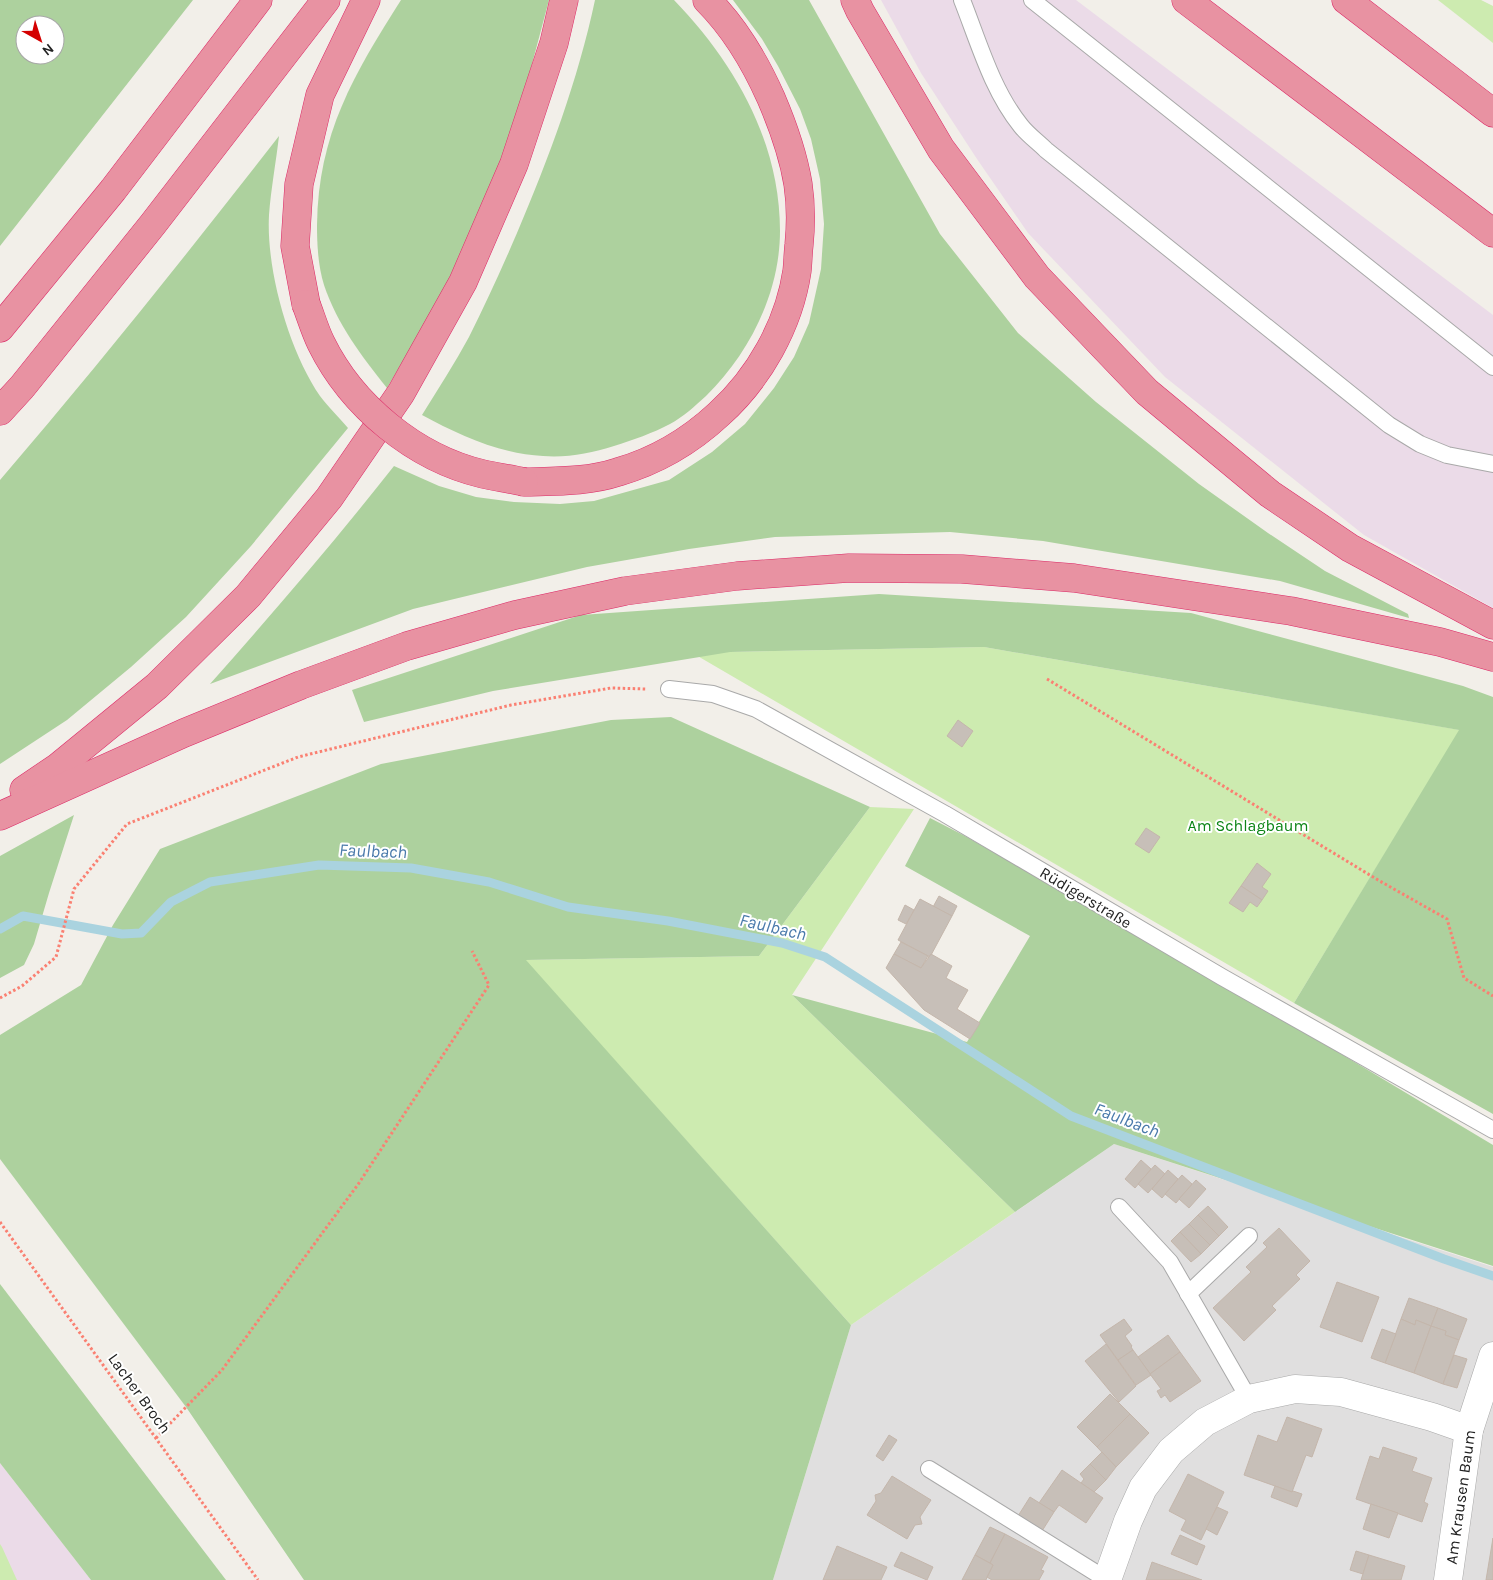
<svg xmlns="http://www.w3.org/2000/svg" width="1493" height="1580" viewBox="0 0 1493 1580" font-family="Karla,sans-serif">
<style>
.residential{fill:#e0dfdf}
.industrial{fill:#ebdbe8}
.grass{fill:#cdebb0}
.forest{fill:#add19e;fill-rule:evenodd}
.lines{fill:none;stroke-linecap:round;stroke-linejoin:round}
.stream{stroke:#aad3df;stroke-width:9}
.building{fill:#c7bfb8;stroke:#c4b6ab}
.lane-casing{stroke:#a9a9a9;stroke-width:18}
.street-casing{stroke:#a9a9a9;stroke-width:29}
.highway-casing{stroke:#dc2a67;stroke-width:29}
.path{stroke:#fa8072;stroke-width:3;stroke-dasharray:2.5 2.5;stroke-linecap:butt}
.lane{stroke:#fff;stroke-width:16}
.street{stroke:#fff;stroke-width:28}
.highway{stroke:#e892a2;stroke-width:28}
.highway-bridge-casing{stroke:#dc2a67;stroke-width:29;stroke-linecap:butt}
.highway-bridge{stroke:#e892a2;stroke-width:28}
.labels{text-anchor:middle;stroke-width:4;stroke-linejoin:round;paint-order:stroke}
.park-label{font-size:16px;fill:#0c8416;stroke:#fff}
.street-label{font-size:16px;fill:#222;stroke:#fff}
.water-label{font-size:18px;font-style:italic;fill:#4a7aab;stroke:#fff}
</style>
<rect width="100%" height="100%" fill="#f2efe9"/>
<polygon class="residential" points="1114,1144 1493,1267 1493,1580 773,1580 851,1325"/>
<g class="industrial">
<polygon points="881,0 1076,0 1493,315 1493,608 1364,535 1165,377 1028,233 977,159 921,73"/>
<polygon points="0,1463 91,1580 0,1580"/>
</g>
<g class="grass">
<polygon points="1438,0 1481,0 1493,6 1493,43"/>
<polygon points="984,647 1460,730 1294,1003 689,651 730,652"/>
<polygon points="870,807 914,809 792,995 1015,1212 851,1325 525,960 759,956"/>
<polygon points="0,1544 2,1547 17,1580 0,1580"/>
</g>
<g class="forest">
<path d="M0,0H193L0,246ZM25,25H55V55H25Z"/>
<path d="M401,0H549L519,113L503,158L440,299L387,388C362,357 337,324 324,285C318,266 317,244 317,225C318,134 354,74 401,0Z"/>
<path d="M595,0H674C735,63 780,142 780,231C780,293 749,354 706,396C695,406 683,417 670,424C653,433 633,440 614,446C591,453 567,458 543,456C500,454 459,435 422,415C438,389 455,363 469,337C486,303 502,268 517,233C549,158 578,80 595,0Z"/>
<path d="M733,0H809L940,234L1018,333L1096,402L1199,484L1268,533L1325,571L1408,614L1409,618L1280,581L1043,541L950,532L775,537L689,549L587,567L413,609L210,684C273,613 335,541 394,466L439,486L476,497L514,502L560,504L594,501L669,480L712,452L745,424L774,388L794,357L809,323L821,269L824,224L820,179L811,139L800,109L778,66L762,39Z"/>
<path d="M279,136C276,162 271,189 269,215C266,270 289,351 320,396C328,407 339,417 348,428L251,546L186,617L131,667L67,720L0,764V480C96,368 188,253 279,136Z"/>
<polygon points="879,594 1191,613 1463,686 1493,697 1493,1114 1294,1003 1459,730 984,647 730,652 493,691 364,722 352,690 581,615"/>
<polygon points="671,717 870,807 759,956 526,960 851,1325 773,1580 304,1580 186,1407 0,1159 0,1035 81,985 113,925 160,849 381,764 611,720"/>
<polygon points="74,815 49,893 34,944 24,965 0,978 0,856"/>
<polygon points="930,818 965,836 1221,982 1493,1145 1493,1266 1114,1144 1015,1212 792,995 967,1042 1030,936 905,866"/>
<polygon points="0,1284 226,1580 91,1580 0,1463"/>
</g>
<g class="lines">
<polyline class="stream" points="0,929 23,916 122,934 141,933 171,902 210,882 319,865 411,868 489,882 568,907 668,921 782,943 825,957 1071,1116 1444,1259 1493,1276"/>
</g>
<g class="building">
<polygon points="958,720 973,731 962,747 947,736"/>
<polygon points="1146,828 1160,837 1149,853 1135,844"/>
<polygon points="1257,863 1271,874 1262,887 1268,891 1262,900 1241,886"/>
<polygon points="1241,886 1262,900 1257,907 1250,902 1243,912 1229,903"/>
<polygon points="939,896 957,906 952,916 933,907"/>
<polygon points="920,899 952,916 930,957 898,940"/>
<polygon points="905,905 914,910 906,924 898,920"/>
<polygon points="901,942 928,956 921,968 894,954"/>
<polygon points="894,954 921,968 931,954 952,966 946,978 968,990 957,1009 980,1023 970,1039 924,1010 886,968"/>
<polygon points="1141,1160 1151,1169 1135,1188 1125,1179"/>
<polygon points="1155,1165 1165,1174 1148,1193 1138,1184"/>
<polygon points="1168,1170 1178,1179 1162,1198 1152,1189"/>
<polygon points="1182,1175 1192,1184 1176,1203 1165,1194"/>
<polygon points="1196,1180 1206,1189 1189,1208 1179,1199"/>
<polygon points="1208,1206 1228,1227 1219,1236 1198,1215"/>
<polygon points="1198,1215 1219,1236 1210,1245 1189,1224"/>
<polygon points="1189,1224 1210,1245 1201,1254 1180,1232"/>
<polygon points="1279,1228 1310,1261 1296,1275 1300,1279 1272,1306 1276,1310 1244,1341 1213,1308 1251,1272 1246,1267 1267,1247 1263,1243"/>
<polygon points="1180,1232 1201,1254 1191,1262 1171,1241"/>
<polygon points="1337,1282 1379,1297 1362,1342 1320,1327"/>
<polygon points="1409,1298 1438,1308 1431,1326 1416,1320 1415,1325 1401,1319"/>
<polygon points="1438,1308 1467,1319 1459,1340 1445,1335 1446,1331 1431,1326"/>
<polygon points="1124,1319 1132,1330 1125,1336 1132,1346 1131,1347 1133,1350 1118,1360 1100,1335"/>
<polygon points="1401,1319 1415,1325 1416,1320 1431,1326 1414,1373 1385,1363"/>
<polygon points="1431,1326 1446,1331 1445,1335 1459,1340 1443,1384 1414,1373"/>
<polygon points="1382,1329 1396,1334 1385,1363 1371,1358"/>
<polygon points="1168,1335 1180,1352 1150,1374 1138,1357"/>
<polygon points="1106,1344 1136,1386 1119,1402 1085,1361"/>
<polygon points="1133,1350 1151,1375 1136,1385 1118,1360"/>
<polygon points="1180,1352 1201,1381 1170,1402 1165,1395 1161,1398 1157,1391 1161,1389 1150,1374"/>
<polygon points="1454,1355 1467,1359 1457,1388 1443,1384"/>
<polygon points="1110,1394 1130,1414 1097,1447 1077,1427"/>
<polygon points="1130,1414 1149,1433 1116,1467 1097,1447"/>
<polygon points="1287,1417 1322,1429 1312,1457 1306,1455 1292,1492 1244,1475 1258,1435 1277,1442"/>
<polygon points="889,1435 897,1440 883,1461 876,1456"/>
<polygon points="1383,1447 1417,1458 1412,1471 1432,1478 1424,1502 1428,1504 1422,1522 1356,1499 1370,1456 1379,1459"/>
<polygon points="1102,1452 1116,1467 1106,1480 1090,1464"/>
<polygon points="1090,1464 1106,1480 1094,1492 1081,1483 1084,1479 1080,1474"/>
<polygon points="1062,1470 1103,1498 1086,1523 1059,1505 1054,1512 1039,1503"/>
<polygon points="1188,1474 1224,1492 1201,1540 1181,1530 1186,1520 1169,1511"/>
<polygon points="892,1476 931,1500 920,1517 922,1524 915,1525 907,1539 867,1515 876,1501 875,1495 881,1493"/>
<polygon points="1275,1486 1292,1492 1293,1491 1302,1494 1297,1507 1271,1497"/>
<polygon points="1030,1497 1054,1512 1042,1531 1018,1516"/>
<polygon points="1371,1504 1398,1513 1389,1538 1363,1529"/>
<polygon points="1217,1507 1228,1512 1217,1535 1206,1529"/>
<polygon points="990,1527 1005,1534 990,1563 975,1555"/>
<polygon points="1005,1534 1048,1557 1041,1570 1044,1571 1039,1580 992,1580 987,1577 993,1565 990,1563"/>
<polygon points="1180,1535 1205,1546 1197,1565 1171,1554"/>
<polygon points="1493,1538 1493,1580 1486,1580"/>
<polygon points="837,1546 887,1567 881,1580 823,1580"/>
<polygon points="1356,1551 1369,1555 1363,1574 1350,1570"/>
<polygon points="901,1552 933,1567 927,1580 894,1566"/>
<polygon points="975,1555 993,1565 987,1577 986,1580 962,1580"/>
<polygon points="1369,1555 1405,1566 1401,1580 1361,1580"/>
<polygon points="1152,1562 1202,1580 1146,1580"/>
</g>
<g class="lines">
<defs>
<g id="lane">
<path d="M962,0C979,43 992,90 1021,126C1028,135 1038,142 1046,150L1389,425L1420,444L1447,455L1493,464"/>
<polyline points="1032,0 1493,367"/>
<polyline points="669,689 713,694 756,709 945,814 1222,977 1493,1130"/>
<polyline points="1119,1207 1170,1262 1249,1399"/>
<polyline points="1188,1294 1249,1236"/>
<polyline points="929,1469 1096,1573 1108,1578"/>
</g>
<g id="street">
<polyline points="1107,1580 1128,1521 1143,1488 1171,1451 1205,1422 1249,1399 1295,1389 1341,1392 1432,1417 1469,1430"/>
<polyline points="1448,1580 1469,1430 1493,1356"/>
</g>
<g id="highway">
<polyline points="855,0 860,11 941,149 1037,277 1147,392 1270,494 1350,548 1493,625"/>
<polyline points="1186,0 1493,233"/>
<polyline points="1346,0 1493,113"/>
<polyline points="306,304 295,246 299,184 320,95 366,0"/>
<polyline points="0,328 113,190 258,0"/>
<polyline points="0,411 22,387 153,224 326,0"/>
<path d="M524,482C556,481 588,482 618,472C656,461 690,441 719,414C759,378 789,325 797,271C798,262 798,253 799,245C801,225 801,204 798,184C793,154 783,126 771,98C755,62 735,28 707,0"/>
<polyline points="24,790 58,767 157,686 248,596 329,498 401,393 463,282 514,164 554,43 564,0"/>
<polyline points="0,816 184,733 301,685 407,646 515,615 625,591 737,576 849,568 962,569 1074,578 1291,611 1440,642 1493,657"/>
</g>
</defs>
<use href="#lane" class="lane-casing"/>
<use href="#street" class="street-casing"/>
<use href="#highway" class="highway-casing"/>
<g class="path">
<polyline points="1047,679 1378,880 1447,919 1464,978 1493,996"/>
<polyline points="0,998 22,986 56,957 74,889 127,824 298,757 511,705 611,688 647,689"/>
<polyline points="0,1222 258,1580"/>
<polyline points="156,1438 222,1370 359,1183 489,985 472,951"/>
</g>
<use href="#lane" class="lane"/>
<use href="#street" class="street"/>
<use href="#highway" class="highway"/>
<defs>
<path id="highway-bridge" d="M306,304C311,317 315,331 321,343C352,406 415,458 483,474C497,477 511,479 524,482"/>
</defs>
<use href="#highway-bridge" class="highway-bridge-casing"/>
<use href="#highway-bridge" class="highway-bridge"/>
</g>
<g class="labels">
<g class="park-label">
<text x="1248" y="831">Am Schlagbaum</text>
</g>
<g class="street-label">
<text transform="translate(1086 897) rotate(31)" y="6">Rüdigerstraße</text>
<text transform="translate(140 1393) rotate(54)" y="6">Lacher Broch</text>
<text transform="translate(1460 1497) rotate(-82)" y="6">Am Krausen Baum</text>
</g>
<g class="water-label">
<text transform="translate(373 851) rotate(2)" y="6">Faulbach</text>
<text transform="translate(773 927) rotate(13)" y="6">Faulbach</text>
<text transform="translate(1127 1120) rotate(21)" y="6">Faulbach</text>
</g>
</g>
<g transform="translate(40 40) rotate(141)"><circle r="24" fill="#ffffff" stroke="#a7a7a7"/>
<path d="M0-4L9 19L0 12L-9 19Z" fill="#d40000"/>
<text y="-8" font-size="14" font-weight="bold" text-anchor="middle" fill="#222222">N</text>
</g>
</svg>
